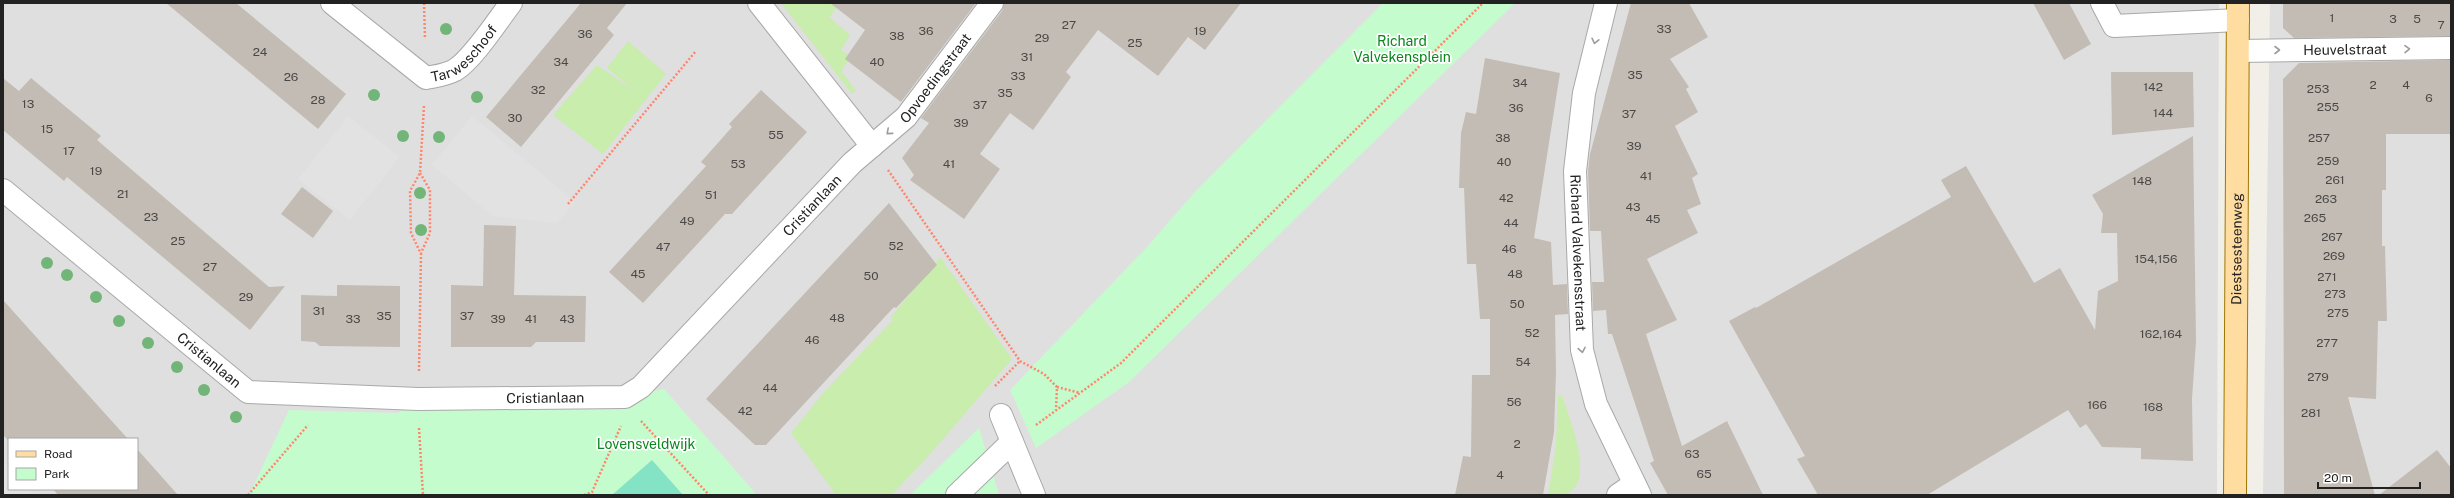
<svg xmlns="http://www.w3.org/2000/svg" width="2454" height="498" viewBox="0 0 2454 498" font-family="'Public Sans',sans-serif">
<style>
.residential{fill:#e0dfdf;fill-rule:evenodd}
.grass{fill:#c8edad}
.park{fill:#c5fcce}
.pitch{fill:#84e3c5}
.parking{fill:#e2e2e2}
.building{fill:#c3bcb4}
.lines{fill:none;stroke-linecap:round;stroke-linejoin:round}
.minor-casing{stroke:#a9a9a9;stroke-width:24}
.major-casing{stroke:#9f7600;stroke-width:24}
.path{stroke:#ff866c;stroke-width:2.5;stroke-dasharray:2 2;stroke-linecap:butt}
.minor{stroke:#fff;stroke-width:22}
.major{stroke:#ffdda0;stroke-width:22}
.tree{fill:#71b678}
.oneway{stroke:#9c9c9c}
.labels{text-anchor:middle;stroke-width:3.5;stroke-linejoin:round;paint-order:stroke}
.number-label{font-size:12px;fill:#4a4846}
.park-label{font-size:14px;fill:#08871c;stroke:#fff}
.street-label{font-size:14px;fill:#222;stroke:#fff}
</style>
<rect width="100%" height="100%" fill="#f2efe8"/>
<g class="residential">
<path d="M3,3H2219L2217,495H3ZM9,439H137V489H9Z"/>
<polygon points="2270,3 2451,3 2451,495 2263,495"/>
</g>
<g class="grass">
<polygon points="781,3 841,3 829,17 850,35 841,50 852,57 841,70 856,91 852,94"/>
<polygon points="628,41 666,74 603,154 553,115 597,65 638,93 607,68"/>
<polygon points="940,257 1012,359 924,461 891,495 836,495 791,433 824,392 893,320 891,317"/>
<path d="M1562,395C1569,417 1597,483 1566,494C1561,496 1553,495 1548,495L1556,445L1558,396Z"/>
</g>
<g class="park">
<polygon points="1383,3 1515,3 1129,382 1036,448 1010,390 1147,247 1193,194"/>
<polygon points="664,389 757,495 249,495 289,410 398,413 418,399 625,397"/>
<polygon points="979,428 999,495 910,495"/>
</g>
<polygon class="pitch" points="652,460 683,495 612,495"/>
<g class="parking">
<polygon points="348,116 400,157 350,220 298,179"/>
<polygon points="472,116 575,202 557,223 493,216 432,165"/>
<polygon points="3,460 9,467 9,489 29,489 34,495 3,495"/>
</g>
<g class="building">
<polygon points="166,3 236,3 346,94 318,129"/>
<polygon points="581,3 627,3 607,28 614,35 521,147 486,117"/>
<polygon points="830,3 976,3 901,102 845,59 865,30"/>
<polygon points="1004,3 1241,3 1205,50 1188,37 1158,76 1098,30 1066,72 1071,77 1033,130 1010,113 980,154 1000,169 964,219 910,180 914,175 902,158 929,123 921,118 1002,11"/>
<polygon points="1631,3 1689,3 1708,37 1670,59 1689,87 1686,89 1698,112 1675,126 1698,174 1692,178 1701,204 1687,210 1698,233 1647,259 1677,320 1646,334 1682,446 1727,421 1763,495 1668,495 1650,463 1654,461 1612,334 1608,334 1606,310 1593,311 1592,282 1604,282 1601,231 1590,231 1588,171 1590,154"/>
<polygon points="2033,3 2069,3 2091,44 2064,60"/>
<polygon points="2283,3 2451,3 2451,36 2294,38 2283,28"/>
<polygon points="1485,58 1560,73 1534,238 1551,242 1553,285 1567,284 1568,314 1555,315 1556,372 1554,432 1543,495 1455,495 1463,456 1471,457 1472,375 1490,375 1490,319 1480,319 1476,264 1467,264 1464,188 1459,188 1461,133 1466,112 1476,114"/>
<polygon points="2451,60 2451,134 2386,134 2386,190 2382,190 2382,246 2385,246 2387,321 2378,321 2376,399 2348,397 2375,495 2284,495 2283,79 2299,63"/>
<polygon points="2111,72 2193,72 2194,127 2112,135"/>
<polygon points="3,78 19,91 31,78 101,136 97,140 269,287 285,286 250,330 67,177 64,181 3,130"/>
<polygon points="761,90 807,132 732,214 725,214 643,303 609,272 706,166 701,162 732,127 729,124"/>
<polygon points="2193,136 2196,341 2192,399 2193,461 2141,459 2141,448 2102,447 2086,424 2080,428 2068,410 1927,495 1818,495 1797,459 1805,456 1729,321 1755,307 1756,308 1951,197 1941,180 1966,166 2034,283 2060,268 2095,330 2098,291 2118,281 2117,233 2101,233 2103,214 2092,195"/>
<polygon points="302,187 333,211 313,238 281,214"/>
<polygon points="889,203 937,265 896,308 894,307 766,445 755,445 706,399"/>
<polygon points="484,225 516,226 514,295 586,296 585,342 536,342 531,347 451,347 451,285 483,286"/>
<polygon points="337,285 400,286 400,347 320,346 315,342 301,341 301,295 337,296"/>
<polygon points="3,300 100,408 128,439 9,439 9,441 3,435"/>
<polygon points="137,449 178,495 58,495 53,489 137,489"/>
<polygon points="2437,450 2451,468 2451,495 2379,495"/>
</g>
<g class="lines">
<defs>
<g id="minor">
<path id="s1" d="M332,3L426,78C436,76 446,75 455,70C473,59 498,20 511,3"/>
<polyline points="759,3 872,146"/>
<path id="s2" d="M1606,3L1584,93L1575,171L1582,350L1596,404L1640,495"/>
<polyline points="2102,3 2114,26 2238,20"/>
<path id="s3" d="M2238,51L2451,48"/>
<path id="s4" d="M3,190L248,392L418,399L625,397L641,387L852,163L906,117L992,3"/>
<polyline points="1001,415 1034,495"/>
<polyline points="957,495 1012,442"/>
<polyline points="1618,495 1634,484"/>
</g>
<g id="major">
<path id="s5" d="M2235,495L2238,3"/>
</g>
</defs>
<use href="#minor" class="minor-casing"/>
<use href="#major" class="major-casing"/>
<g class="path">
<polyline points="424,3 425,39"/>
<polyline points="888,170 1020,361 1044,374 1057,387 1056,410"/>
<polyline points="420,173 430,190 430,233 421,253"/>
<polyline points="568,204 696,51"/>
<polyline points="419,371 421,254 411,233 410,191 420,173 424,106"/>
<polyline points="995,386 1020,361"/>
<polyline points="1057,387 1080,393"/>
<polyline points="641,421 709,495"/>
<polyline points="1036,425 1121,363 1483,3"/>
<polyline points="419,428 423,495"/>
<polyline points="248,495 308,425"/>
<polyline points="584,495 592,492 621,426"/>
</g>
<use href="#minor" class="minor"/>
<use href="#major" class="major"/>
</g>
<g class="tree">
<circle cx="446" cy="29" r="6"/>
<circle cx="374" cy="95" r="6"/>
<circle cx="477" cy="97" r="6"/>
<circle cx="403" cy="136" r="6"/>
<circle cx="439" cy="137" r="6"/>
<circle cx="420" cy="193" r="6"/>
<circle cx="421" cy="230" r="6"/>
<circle cx="47" cy="263" r="6"/>
<circle cx="67" cy="275" r="6"/>
<circle cx="96" cy="297" r="6"/>
<circle cx="119" cy="321" r="6"/>
<circle cx="148" cy="343" r="6"/>
<circle cx="177" cy="367" r="6"/>
<circle cx="204" cy="390" r="6"/>
<circle cx="236" cy="417" r="6"/>
</g>
<defs><path id="oneway-chevron" d="M-2-3.5L2.5 0L-2 3.5" fill="none" stroke-width="1.6" stroke-linecap="round" stroke-linejoin="round"/></defs>
<g class="oneway">
<use href="#oneway-chevron" transform="translate(1595 41) rotate(103)"/>
<use href="#oneway-chevron" transform="translate(2407 49) rotate(-1)"/>
<use href="#oneway-chevron" transform="translate(2277 50)"/>
<use href="#oneway-chevron" transform="translate(889 132) rotate(139)"/>
<use href="#oneway-chevron" transform="translate(1582 350) rotate(80)"/>
</g>
<g class="labels">
<g class="number-label">
<text x="2332" y="22">1</text>
<text x="2393" y="23">3</text>
<text x="2417" y="23">5</text>
<text x="1069" y="29">27</text>
<text x="2441" y="29">7</text>
<text x="1664" y="33">33</text>
<text x="926" y="35">36</text>
<text x="1200" y="35">19</text>
<text x="585" y="38">36</text>
<text x="897" y="40">38</text>
<text x="1042" y="42">29</text>
<text x="1135" y="47">25</text>
<text x="260" y="56">24</text>
<text x="1027" y="61">31</text>
<text x="561" y="66">34</text>
<text x="877" y="66">40</text>
<text x="1635" y="79">35</text>
<text x="1018" y="80">33</text>
<text x="291" y="81">26</text>
<text x="1520" y="87">34</text>
<text x="2373" y="89">2</text>
<text x="2406" y="89">4</text>
<text x="2153" y="91">142</text>
<text x="2318" y="93">253</text>
<text x="538" y="94">32</text>
<text x="1005" y="97">35</text>
<text x="2429" y="102">6</text>
<text x="318" y="104">28</text>
<text x="28" y="108">13</text>
<text x="980" y="109">37</text>
<text x="2328" y="111">255</text>
<text x="1516" y="112">36</text>
<text x="2163" y="117">144</text>
<text x="1629" y="118">37</text>
<text x="515" y="122">30</text>
<text x="961" y="127">39</text>
<text x="47" y="133">15</text>
<text x="776" y="139">55</text>
<text x="1503" y="142">38</text>
<text x="2319" y="142">257</text>
<text x="1634" y="150">39</text>
<text x="69" y="155">17</text>
<text x="2328" y="165">259</text>
<text x="1504" y="166">40</text>
<text x="738" y="168">53</text>
<text x="949" y="168">41</text>
<text x="96" y="175">19</text>
<text x="1646" y="180">41</text>
<text x="2335" y="184">261</text>
<text x="2142" y="185">148</text>
<text x="123" y="198">21</text>
<text x="711" y="199">51</text>
<text x="1506" y="202">42</text>
<text x="2326" y="203">263</text>
<text x="1633" y="211">43</text>
<text x="151" y="221">23</text>
<text x="2315" y="222">265</text>
<text x="1653" y="223">45</text>
<text x="687" y="225">49</text>
<text x="1511" y="227">44</text>
<text x="2332" y="241">267</text>
<text x="178" y="245">25</text>
<text x="896" y="250">52</text>
<text x="663" y="251">47</text>
<text x="1509" y="253">46</text>
<text x="2334" y="260">269</text>
<text x="2156" y="263">154,156</text>
<text x="210" y="271">27</text>
<text x="638" y="278">45</text>
<text x="1515" y="278">48</text>
<text x="871" y="280">50</text>
<text x="2327" y="281">271</text>
<text x="2335" y="298">273</text>
<text x="246" y="301">29</text>
<text x="1517" y="308">50</text>
<text x="319" y="315">31</text>
<text x="2338" y="317">275</text>
<text x="384" y="320">35</text>
<text x="467" y="320">37</text>
<text x="837" y="322">48</text>
<text x="353" y="323">33</text>
<text x="498" y="323">39</text>
<text x="531" y="323">41</text>
<text x="567" y="323">43</text>
<text x="1532" y="337">52</text>
<text x="2161" y="338">162,164</text>
<text x="812" y="344">46</text>
<text x="2327" y="347">277</text>
<text x="1523" y="366">54</text>
<text x="2318" y="381">279</text>
<text x="770" y="392">44</text>
<text x="1514" y="406">56</text>
<text x="2097" y="409">166</text>
<text x="2153" y="411">168</text>
<text x="745" y="415">42</text>
<text x="2311" y="417">281</text>
<text x="1517" y="448">2</text>
<text x="1692" y="458">63</text>
<text x="1704" y="478">65</text>
<text x="1500" y="479">4</text>
</g>
<g class="park-label">
<text x="1402" y="46">Richard<tspan x="1402" dy="16">Valvekensplein</tspan></text>
<text x="646" y="449">Lovensveldwijk</text>
</g>
<g class="street-label">
<text dy="5" stroke="none"><textPath href="#s1" startOffset="167">Tarweschoof</textPath></text>
<text dy="5" stroke="none"><textPath href="#s3" startOffset="107">Heuvelstraat</textPath></text>
<text dy="5" stroke="none"><textPath href="#s4" startOffset="1141">Opvoedingstraat</textPath></text>
<text dy="5" stroke="none"><textPath href="#s4" startOffset="963">Cristianlaan</textPath></text>
<text dy="5" stroke="none"><textPath href="#s5" startOffset="246">Diestsesteenweg</textPath></text>
<text dy="5" stroke="none"><textPath href="#s2" startOffset="253">Richard Valvekensstraat</textPath></text>
<text dy="5" stroke="none"><textPath href="#s4" startOffset="267">Cristianlaan</textPath></text>
<text dy="5" stroke="none"><textPath href="#s4" startOffset="615">Cristianlaan</textPath></text>
</g>
</g>
<rect width="2454" height="498" fill="none" stroke="#222222" stroke-width="8"/>
<rect x="8" y="438" width="130" height="52" fill="#ffffff" stroke="#a7a7a7"/>
<rect x="16" y="451" width="20" height="6" fill="#ffdda0" stroke="#a7a7a7"/>
<text x="44" y="458" font-size="12" fill="#222222">Road</text>
<rect x="16" y="468" width="20" height="12" fill="#c5fcce" stroke="#a7a7a7"/>
<text x="44" y="478" font-size="12" fill="#222222">Park</text>
<path d="M2318 482v6h102v-6" fill="none" stroke="#222222" stroke-width="2"/>
<text x="2324" y="482" font-size="12" fill="#222222" stroke="#ffffff" stroke-width="3" paint-order="stroke">20 m</text>
</svg>
